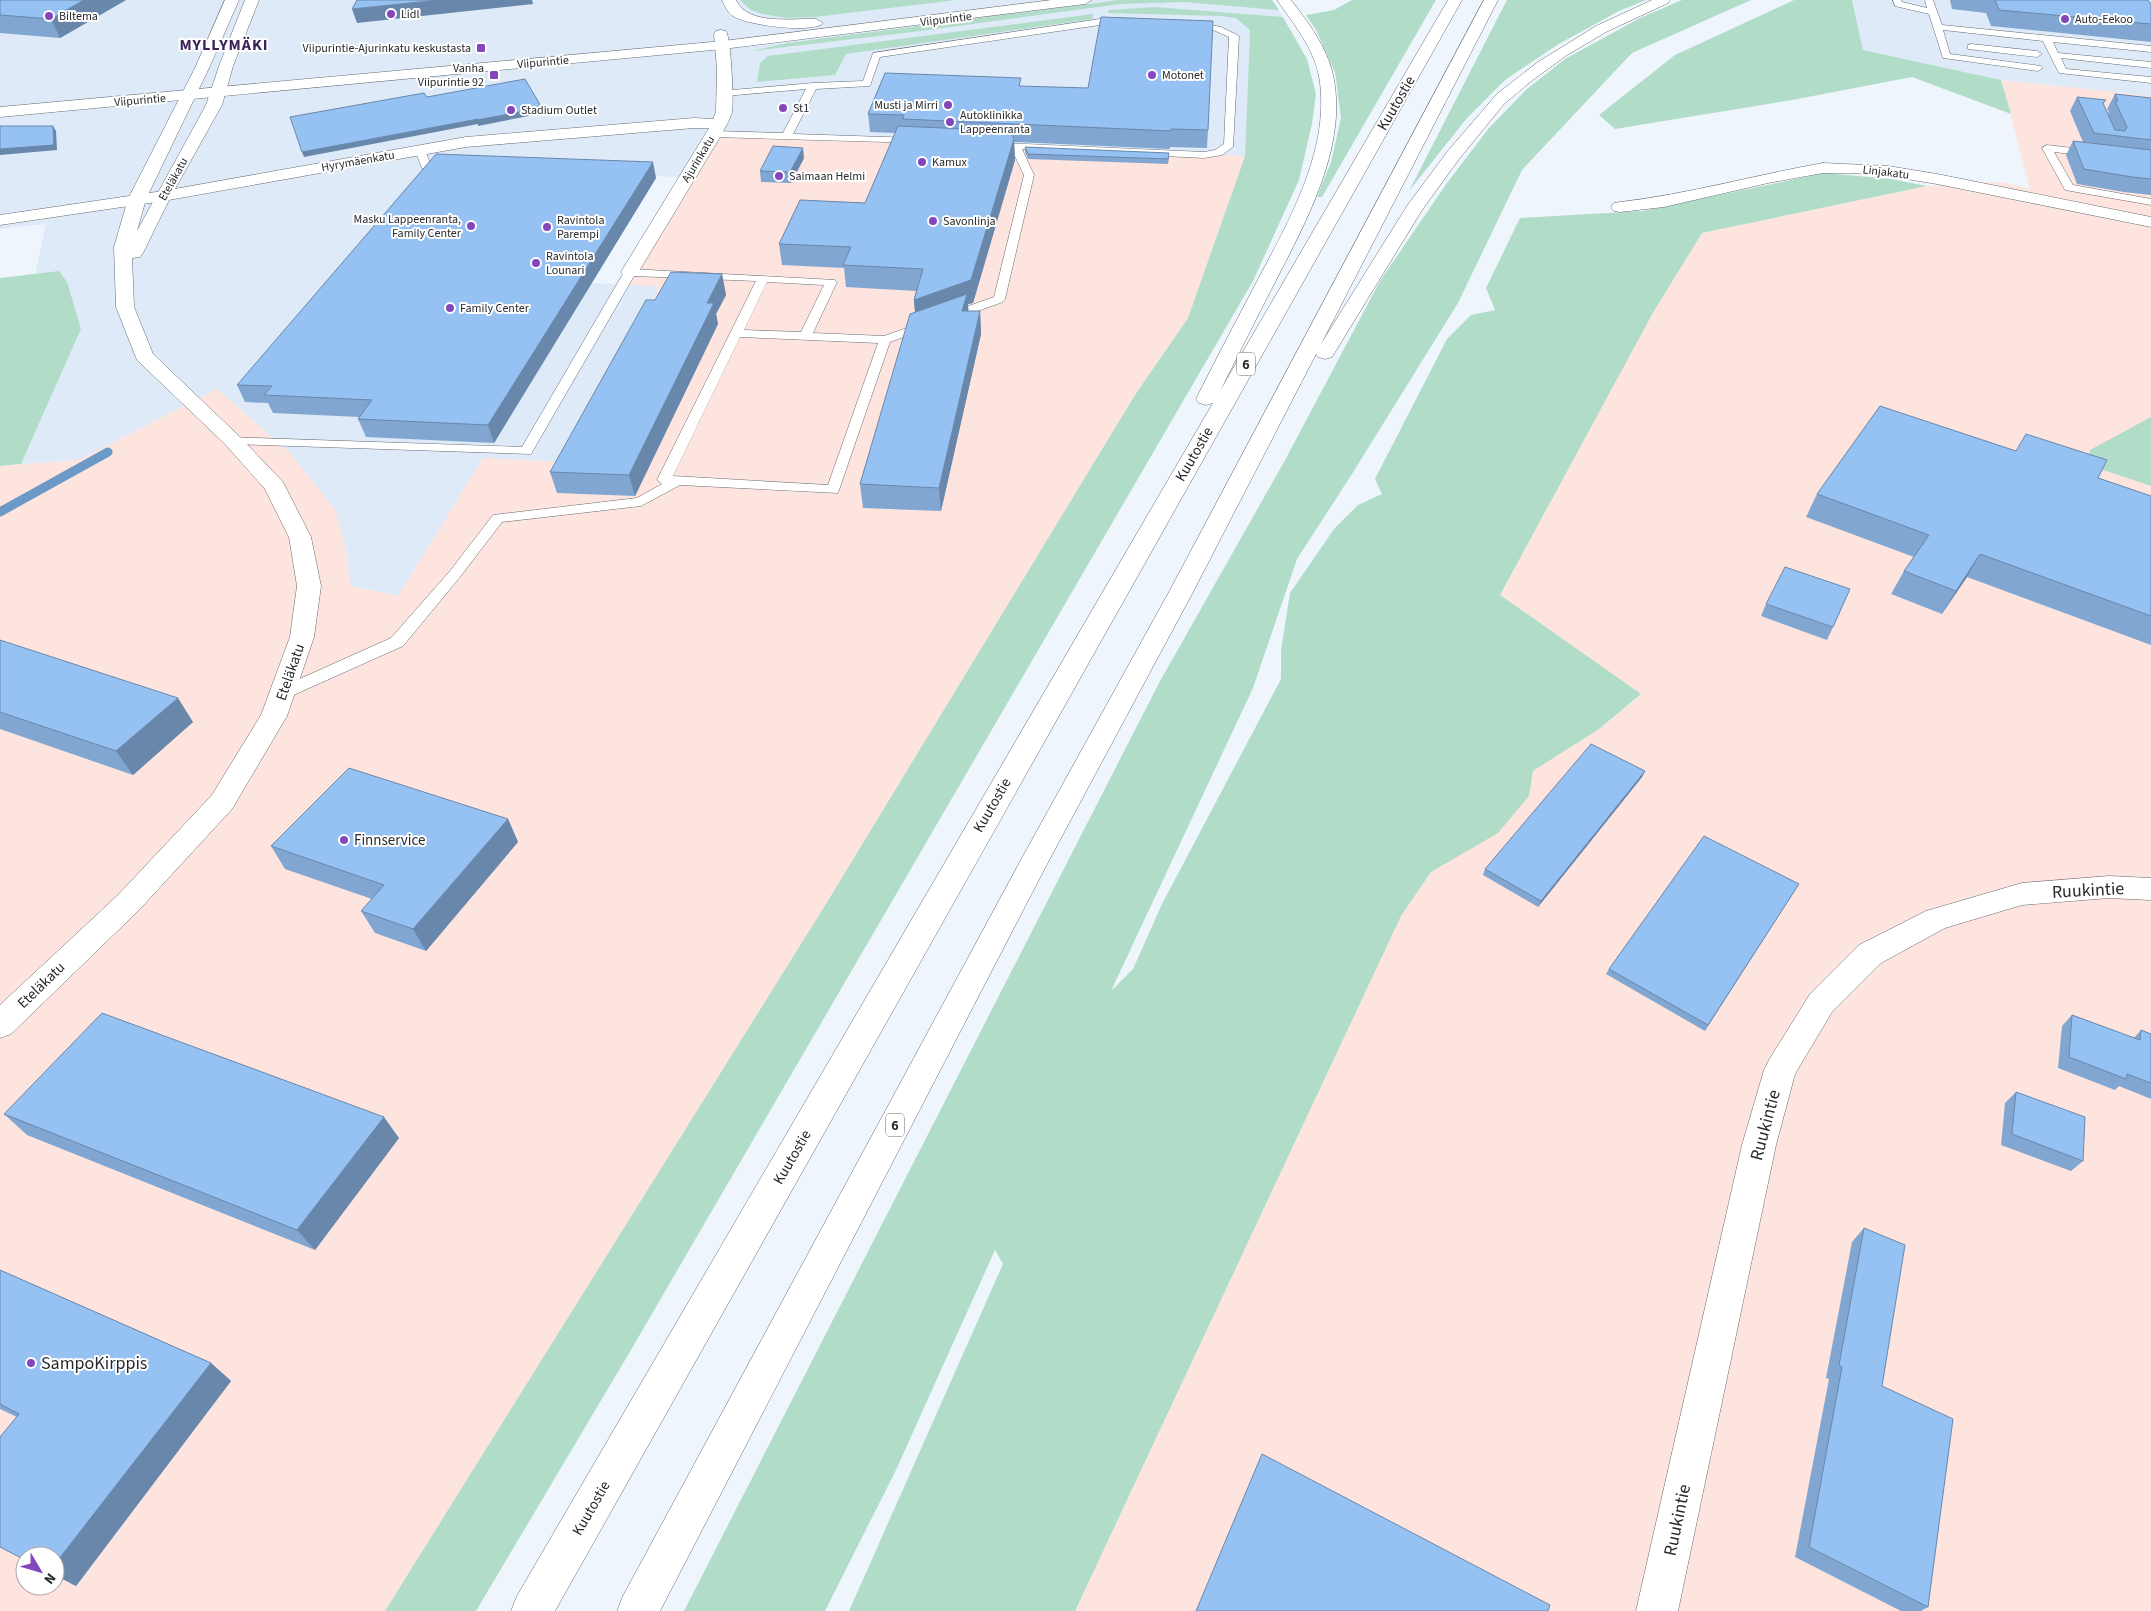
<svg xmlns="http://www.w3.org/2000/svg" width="2151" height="1611" viewBox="0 0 2151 1611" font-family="'Source Sans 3',sans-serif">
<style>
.built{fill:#deeaf8}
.industrial{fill:#fee4de;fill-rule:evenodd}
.green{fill:#b1ddc8}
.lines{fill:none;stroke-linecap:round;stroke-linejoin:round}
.stream{stroke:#6b9ac8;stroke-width:9}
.service-casing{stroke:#656b72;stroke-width:1}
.minor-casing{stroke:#656b72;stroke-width:1}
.secondary-casing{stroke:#656b72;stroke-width:1}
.primary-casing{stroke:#656b72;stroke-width:1}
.trunk-casing{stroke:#656b72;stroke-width:1}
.service{fill:#fff;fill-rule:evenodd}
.minor{fill:#fff;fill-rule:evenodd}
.secondary{fill:#fff;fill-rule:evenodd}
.primary{fill:#fff;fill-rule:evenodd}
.trunk{fill:#fff;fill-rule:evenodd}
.wall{fill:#81a6d1}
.shaded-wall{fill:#6987aa}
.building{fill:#96c1f3;stroke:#6987aa}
.poi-dot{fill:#8347bd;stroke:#fff;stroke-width:2}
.labels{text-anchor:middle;stroke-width:4;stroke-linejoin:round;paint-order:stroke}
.far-poi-label{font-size:12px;fill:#27292c;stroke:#fff;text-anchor:start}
.far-street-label{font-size:12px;fill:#27292c;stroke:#fff}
.shield{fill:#fff;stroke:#68696b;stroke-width:1}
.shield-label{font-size:14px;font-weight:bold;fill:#27292c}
.street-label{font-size:15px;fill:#27292c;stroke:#fff}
.poi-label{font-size:15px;fill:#27292c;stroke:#fff;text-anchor:start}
.far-district-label{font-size:16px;font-weight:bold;letter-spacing:1px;fill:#3f225b;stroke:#fff}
.near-street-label{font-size:18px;fill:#27292c;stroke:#fff}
.near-poi-label{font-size:18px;fill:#27292c;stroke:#fff;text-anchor:start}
</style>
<rect width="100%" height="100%" fill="#eff5fd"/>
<g class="built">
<polygon points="0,0 1272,0 1283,17 1250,30 1245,156 1204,155 687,178 657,176 591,283 660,286 564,462 399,596 350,586 346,549 217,390 79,460 21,464 81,329 59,271 35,275 46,224 0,229"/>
<polygon points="1852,0 2151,0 2151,96 2001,80 1863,50"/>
</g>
<g class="industrial">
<polygon points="2001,80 2151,96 2151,1611 1075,1611 1401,916 1445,853 1502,790 1599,729 1641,695 1500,595 1654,311 1702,233 1927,186 2001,182 2030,189"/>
<path d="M714,134L1245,156L1188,318L1135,395L829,899L385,1611H0V466L79,460L217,389L291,454L335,510L346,549L350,586L398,596L483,458L564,462L660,287L623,284ZM25,1556H55V1586H25Z"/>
</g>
<g class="green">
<polygon points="740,0 956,0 815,17 786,18 762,14 751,10"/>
<polygon points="1119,0 1272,0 1279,10 1184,2 1120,4 921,31 751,51 788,43"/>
<polygon points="1352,0 1436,0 1322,197 1317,197 1331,162 1341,118 1335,72 1316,30 1306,15 1334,10"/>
<polygon points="1507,0 1646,0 1619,11 1557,45 1505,80 1467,118 1409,191"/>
<polygon points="1682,0 1751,0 1632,53 1522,170 1458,303 1352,474 1297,559 1253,688 1111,991 1133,969 1162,904 1281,679 1281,650 1290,593 1334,529 1358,505 1382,494 1375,479 1447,339 1471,315 1495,310 1486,288 1520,218 1643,211 1824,173 1891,179 1927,186 1702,233 1654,311 1500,595 1641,694 1599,729 1533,771 1529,796 1498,833 1431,872 1401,916 1075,1611 849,1611 1003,1264 995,1250 896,1470 825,1611 684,1611 1159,683 1284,462 1380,281 1447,183 1489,128 1527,89 1565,59 1640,18"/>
<polygon points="1794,0 1852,0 1863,50 2001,80 2011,114 1912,77 1792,100 1615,129 1599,115 1675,55"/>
<polygon points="1155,7 1283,17 1307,59 1316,94 1312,124 1299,180 1253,281 628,1355 476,1611 385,1611 829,899 1135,395 1188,318 1245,156 1250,30 1236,18 1220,16 1108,13 1109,10"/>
<polygon points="1093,14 1092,19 846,54 835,75 757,82 760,63 768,56"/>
<polygon points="59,271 67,282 81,329 21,464 0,466 0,278"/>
<polygon points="2151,417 2151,486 2088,465 2090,450"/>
</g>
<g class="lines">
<polyline class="stream" points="0,512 108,452"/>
<defs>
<g id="service">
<polygon points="1893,0 1901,0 1902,2 1927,8 1925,0 1933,0 1942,25 2151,46 2151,52 2053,42 2058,53 2151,62 2151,68 2061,58 2066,69 2151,77 2151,83 2059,73 2043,41 1943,30 1950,54 2041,66 2043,68 2038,71 1943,58 1929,14 1895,6"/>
<polygon points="1100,19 1124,19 1128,22 1124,25 1100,25 880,57 870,86 816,89 793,134 915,138 919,139 919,143 714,137 709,134 714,131 783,133 806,89 724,96 719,93 721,91 813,83 863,81 873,53"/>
<path d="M1190,21L1221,27L1239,36L1233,147L1222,155L1204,158L1022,149L1034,175L1005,299L1003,302L890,342L838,493L680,485L641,506L502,522L460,577L403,646L289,697L283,699L277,697L275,693L277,689L391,638L450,571L493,515L637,498L662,484L657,480L756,281L634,276L531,454L232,444L225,440L227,437L522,447L624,272L630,269L835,280L837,282L813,333L884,336L994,297L1024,175L1011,148L1002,147V143L1204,152L1215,150L1224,144L1229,37L1211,29L1187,26L1186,24ZM767,282L824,285L801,332L744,330ZM740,337L878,343L828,485L673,476Z"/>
<polygon points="1971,44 2037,51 2042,54 2037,57 1968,49 1968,45"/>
<polygon points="2047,145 2090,150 2095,153 2090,156 2054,152 2073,185 2151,199 2151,205 2065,190 2042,148"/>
<polygon points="420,147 425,150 432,168 431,170 427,171 422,168 415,150"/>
</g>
<g id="minor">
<path d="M722,0H736C748,26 792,18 816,19L823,23C814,34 745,25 733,16C727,12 725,6 722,0Z"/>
<path d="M721,30L726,31C731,39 734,102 732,112C730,120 725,127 722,134L636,276L630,277L624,276L621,272L709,128H694L466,147L163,201L0,225V215L163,191L466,137L694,118L713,119L716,112L717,69L714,34L716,31Z"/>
<path d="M1823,163L1888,166L1937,174L2151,217V227L1937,184L1888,176L1853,173H1823L1768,183L1664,207L1620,212L1614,211L1611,207L1614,203L1620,202C1689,194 1755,175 1823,163Z"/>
<polygon points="2109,876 2151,878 2151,900 2109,898 2022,905 1945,928 1881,963 1832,1012 1795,1074 1776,1145 1678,1611 1636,1611 1742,1145 1764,1070 1769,1060 1810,994 1859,945 1926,911 2022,883"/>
</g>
<polygon id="secondary" points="225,0 239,0 209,68 146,199 137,231 206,105 219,66 245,0 259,0 233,66 222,105 171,196 143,253 140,257 132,258 134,307 153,354 239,436 283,482 311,537 321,586 314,637 287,716 232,809 138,911 11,1034 0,1038 0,1005 118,895 212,795 261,715 290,637 297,586 289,537 265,489 225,444 137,360 116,307 114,247 128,199 195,68"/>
<polygon id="primary" points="1052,0 1092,0 1085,4 723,49 0,117 0,107 723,41"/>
<g id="trunk">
<path d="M1277,0H1291C1308,22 1327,47 1333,75C1349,148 1303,227 1271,290C1254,323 1237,357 1220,391L1448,0H1462L555,1611H511L517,1596L1213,403L1206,405L1199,403L1196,399C1214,363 1233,327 1252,291C1285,227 1332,152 1319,76C1313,47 1294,24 1277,0Z"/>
<polygon points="1484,0 1498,0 1321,344 1407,206 1447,152 1497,94 1538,62 1596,26 1652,0 1670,0 1668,3 1606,32 1567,55 1530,82 1504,104 1459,159 1422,210 1332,357 1325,359 1318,357 1316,354 1193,592 1046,866 660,1611 617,1611 623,1596 1022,858 1169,592"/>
</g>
</defs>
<use href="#service" class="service-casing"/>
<use href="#minor" class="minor-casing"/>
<use href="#secondary" class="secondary-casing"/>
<use href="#primary" class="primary-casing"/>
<use href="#trunk" class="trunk-casing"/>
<use href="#service" class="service"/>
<use href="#minor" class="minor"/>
<use href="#secondary" class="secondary"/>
<use href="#primary" class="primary"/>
<use href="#trunk" class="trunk"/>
</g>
<g class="wall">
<polygon points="0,0 126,0 60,38 0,33"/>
<polygon points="1950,0 2148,0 2151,4 2151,42 1991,26 1986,13 1952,9"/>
<polygon points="1021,86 1208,130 1207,148 1170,147 1170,149 1014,142 1015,160 973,303 968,304 968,311 980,311 981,334 941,511 863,508 860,484 915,312 914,300 916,291 846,287 844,268 782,265 779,244 865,203 895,133 870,132 868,114"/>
<polygon points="2115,94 2151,98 2151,195 2124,192 2077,184 2066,155 2073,141 2083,142 2070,111 2077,97 2106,100 2103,104 2108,114 2109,112 2107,109"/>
<polygon points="1025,147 1169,158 1168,164 1028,159 1025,152"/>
<polygon points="804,158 791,183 761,182 760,171"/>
<polygon points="656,178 494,443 366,437 358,419 360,417 273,413 268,403 245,402 237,385"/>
<polygon points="722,274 726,295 716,314 718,324 635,496 557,493 550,472"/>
<polygon points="2098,478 2151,496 2151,645 1967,577 1942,614 1891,594 1904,571 1914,557 1806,517 1817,494"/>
<polygon points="1766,604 1833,627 1827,640 1761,616"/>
<polygon points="0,640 193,722 133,775 0,729"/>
<polygon points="1645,771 1642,777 1538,907 1483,875 1485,869"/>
<polygon points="508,819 518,842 426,951 375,933 361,911 372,899 285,869 271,846"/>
<polygon points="1799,884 1705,1031 1606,974 1609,969"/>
<polygon points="2072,1015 2134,1038 2141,1030 2151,1034 2151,1099 2119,1086 2115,1090 2058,1068 2062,1026"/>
<polygon points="2016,1092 2083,1161 2071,1171 2001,1145 2005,1103"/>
<polygon points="4,1114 399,1138 315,1250 27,1135"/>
<polygon points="1864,1228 1882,1386 1928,1607 1921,1611 1901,1611 1795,1557 1829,1379 1826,1378 1852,1242"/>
<polygon points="0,1270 211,1363 231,1381 76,1586 55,1575 55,1556 17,1417 0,1409"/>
</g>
<g class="shaded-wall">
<polygon points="84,0 126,0 60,38 51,19"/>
<polygon points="439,0 532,0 533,4 357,23 352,9"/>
<polygon points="542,108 544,113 478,126 478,124 304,157 302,152 478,119"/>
<polygon points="53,126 56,131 57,150 0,155 0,149"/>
<polygon points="1014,139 1015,160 973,303 968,304 969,316 916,323 914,300"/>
<polygon points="803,148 804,158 791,183 790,172"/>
<polygon points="653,162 656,178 494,443 488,425"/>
<polygon points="722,274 726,295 716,314 718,324 635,496 629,475 707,303"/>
<polygon points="980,311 981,334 941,511 939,488"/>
<polygon points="1980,554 1967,577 1942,614 1956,591"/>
<polygon points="178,698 193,722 133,775 116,751"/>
<polygon points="1645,771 1642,777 1538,907 1541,901"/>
<polygon points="508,819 518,842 426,951 413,929"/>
<polygon points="384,1117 399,1138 315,1250 297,1230"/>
<polygon points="211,1363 231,1381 76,1586 55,1575 55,1564"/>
</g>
<g class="building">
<polygon points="0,0 84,0 51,19 0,15"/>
<polygon points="357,0 439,0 352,9"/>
<polygon points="1995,0 2148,0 2151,4 2151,24 1999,10"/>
<polygon points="1101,17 1213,21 1208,130 1171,129 1171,131 903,119 904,115 868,114 885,73 1021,78 1019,86 1088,88"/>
<polygon points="525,79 542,108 477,120 478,119 302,152 290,117 424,93 427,97"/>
<polygon points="2115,94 2151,98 2151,140 2094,133 2077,97 2106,100 2103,103 2115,130 2125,131 2127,127 2115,101 2118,101"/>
<polygon points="0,126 53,126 54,145 0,149"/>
<polygon points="898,126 1010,131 1014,139 971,280 914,300 923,269 843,265 851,247 779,244 800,200 865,203"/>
<polygon points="2073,141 2151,150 2151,179 2132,177 2084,169"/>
<polygon points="773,146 803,148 790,172 760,171"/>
<polygon points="1025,147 1169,153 1168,159 1028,154"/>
<polygon points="436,154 653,162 488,425 358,419 372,400 264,395 272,386 237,385"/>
<polygon points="671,272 722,274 707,303 714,303 629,475 550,472 646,300 655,300"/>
<polygon points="967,294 962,311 980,311 939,488 860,484 910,314"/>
<polygon points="1880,406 2016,451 2026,434 2107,460 2098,478 2151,496 2151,616 1980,554 1956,591 1904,571 1929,535 1817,494"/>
<polygon points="1785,567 1850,589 1833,627 1766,604"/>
<polygon points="0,640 178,698 116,751 0,712"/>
<polygon points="1591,744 1645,771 1541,901 1485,869"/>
<polygon points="349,768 508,819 413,929 361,911 384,885 271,846"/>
<polygon points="1704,836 1799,884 1708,1025 1609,969"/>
<polygon points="102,1013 384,1117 297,1230 4,1114"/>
<polygon points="2072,1015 2140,1040 2141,1030 2151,1034 2151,1083 2127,1074 2126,1079 2069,1057"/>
<polygon points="2016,1092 2085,1117 2083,1161 2012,1134"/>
<polygon points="1864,1228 1905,1245 1882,1386 1953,1419 1928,1607 1809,1547 1842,1367 1839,1365"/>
<polygon points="0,1270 211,1363 55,1564 55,1556 25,1556 25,1560 0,1547 0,1437 19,1414 0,1404"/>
<polygon points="1262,1454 1550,1605 1548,1611 1196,1611"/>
</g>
<g class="poi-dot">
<circle cx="391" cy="14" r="5"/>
<circle cx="49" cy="16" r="5"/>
<circle cx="2065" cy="19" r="5"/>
<rect x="476" y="43" width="10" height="10" rx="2.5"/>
<rect x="489" y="70" width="10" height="10" rx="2.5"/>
<circle cx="1152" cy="75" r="5"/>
<circle cx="948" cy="105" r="5"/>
<circle cx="783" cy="108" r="5"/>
<circle cx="511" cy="110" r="5"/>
<circle cx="950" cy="122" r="5"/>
<circle cx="922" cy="162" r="5"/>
<circle cx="779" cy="176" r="5"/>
<circle cx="933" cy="221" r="5"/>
<circle cx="471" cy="226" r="5"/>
<circle cx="547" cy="227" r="5"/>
<circle cx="536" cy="263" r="5"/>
<circle cx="450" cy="308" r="5"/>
<circle cx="344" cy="840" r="5"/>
<circle cx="31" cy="1363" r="5"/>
</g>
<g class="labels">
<g class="far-poi-label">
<text x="401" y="18">Lidl</text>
<text x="59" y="20">Biltema</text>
<text x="2075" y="23">Auto-Eekoo</text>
<text x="471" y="52" text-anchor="end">Viipurintie-Ajurinkatu keskustasta</text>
<text x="484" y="72" text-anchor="end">Vanha<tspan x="484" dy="14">Viipurintie 92</tspan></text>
<text x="1162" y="79">Motonet</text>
<text x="938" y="109" text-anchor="end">Musti ja Mirri</text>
<text x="793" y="112">St1</text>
<text x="521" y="114">Stadium Outlet</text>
<text x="960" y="119">Autoklinikka<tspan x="960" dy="14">Lappeenranta</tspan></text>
<text x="932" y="166">Kamux</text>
<text x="789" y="180">Saimaan Helmi</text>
<text x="461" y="223" text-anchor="end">Masku Lappeenranta,<tspan x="461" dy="14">Family Center</tspan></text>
<text x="557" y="224">Ravintola<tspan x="557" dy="14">Parempi</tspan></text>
<text x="943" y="225">Savonlinja</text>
<text x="546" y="260">Ravintola<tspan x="546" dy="14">Lounari</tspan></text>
<text x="460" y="312">Family Center</text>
</g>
<g class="far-street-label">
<text transform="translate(946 19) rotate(-7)" y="4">Viipurintie</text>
<text transform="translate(543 62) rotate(-5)" y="4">Viipurintie</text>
<text transform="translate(140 100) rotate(-5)" y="4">Viipurintie</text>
<text transform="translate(698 159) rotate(-59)" y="4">Ajurinkatu</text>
<text transform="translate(358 161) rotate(-10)" y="4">Hyrymäenkatu</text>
<text transform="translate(1886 172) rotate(7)" y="4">Linjakatu</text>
<text transform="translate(173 179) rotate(-61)" y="4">Eteläkatu</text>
</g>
<g class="shield">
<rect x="1237" y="352.5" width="18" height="23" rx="4"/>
<rect x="886" y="1113.5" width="18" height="23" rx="4"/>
</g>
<g class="shield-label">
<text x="1246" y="369">6</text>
<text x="895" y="1130">6</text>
</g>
<g class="street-label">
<text transform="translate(1396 103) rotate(-60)" y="5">Kuutostie</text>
<text transform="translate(1194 454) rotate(-60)" y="5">Kuutostie</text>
<text transform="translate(290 672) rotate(-71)" y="5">Eteläkatu</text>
<text transform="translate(992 805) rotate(-60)" y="5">Kuutostie</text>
<text transform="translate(41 985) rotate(-44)" y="5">Eteläkatu</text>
<text transform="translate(792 1157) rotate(-60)" y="5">Kuutostie</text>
<text transform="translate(591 1508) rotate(-60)" y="5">Kuutostie</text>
</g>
<g class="poi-label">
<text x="354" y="845">Finnservice</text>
</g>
<g class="far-district-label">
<text x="224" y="50">MYLLYMÄKI</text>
</g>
<g class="near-street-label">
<text transform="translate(2088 890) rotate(-3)" y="6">Ruukintie</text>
<text transform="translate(1765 1125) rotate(-75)" y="6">Ruukintie</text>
<text transform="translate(1677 1520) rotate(-78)" y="6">Ruukintie</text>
</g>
<g class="near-poi-label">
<text x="41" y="1369">SampoKirppis</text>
</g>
</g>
<g transform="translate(40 1571) rotate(128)"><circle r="24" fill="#ffffff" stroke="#a9a9ab"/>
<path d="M0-4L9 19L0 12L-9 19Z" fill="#8347bd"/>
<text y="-8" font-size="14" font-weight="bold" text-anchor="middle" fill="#27292c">N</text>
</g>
</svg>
